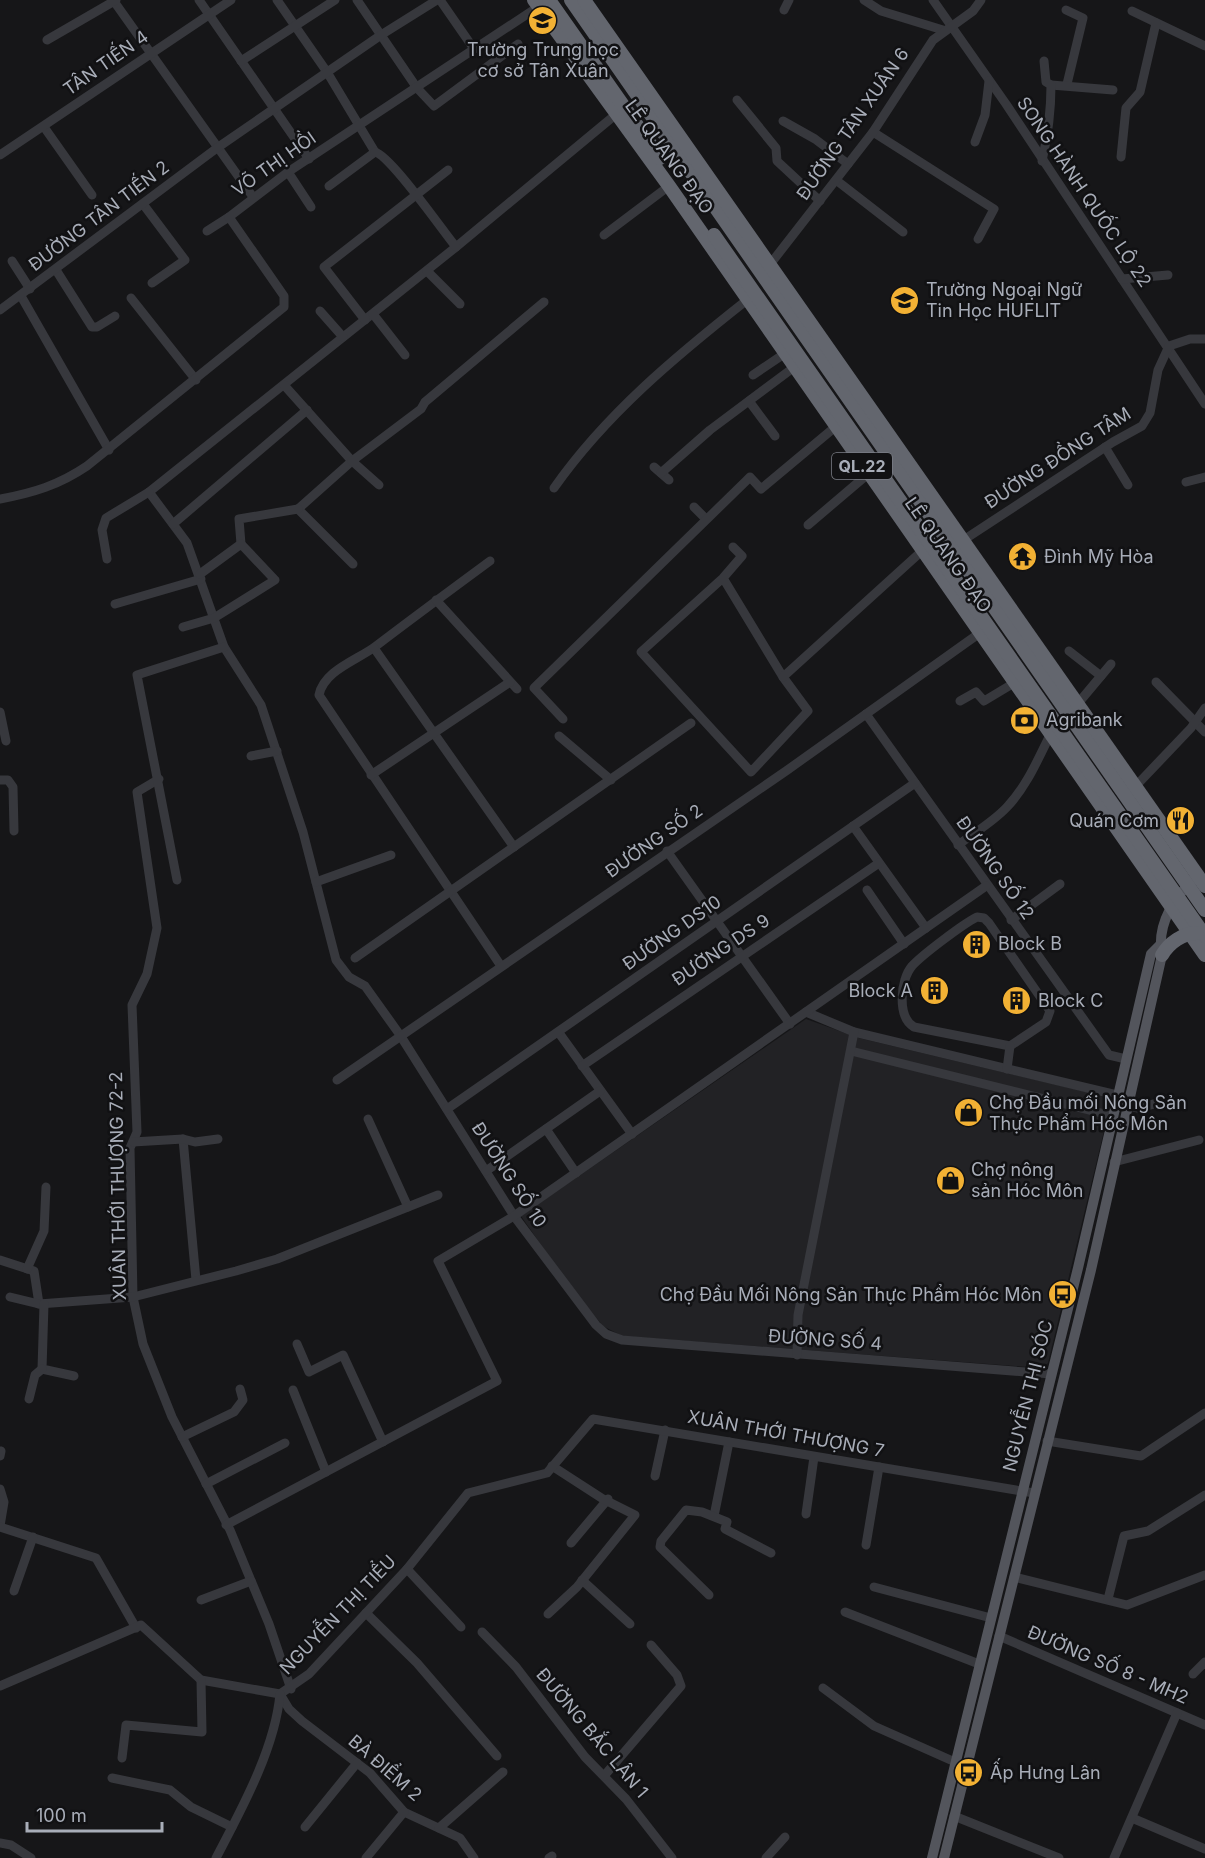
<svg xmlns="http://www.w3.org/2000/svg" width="1205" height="1858" viewBox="0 0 1205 1858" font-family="Inter,sans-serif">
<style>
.built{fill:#222225}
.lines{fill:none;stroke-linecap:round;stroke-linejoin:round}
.minor{stroke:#37383d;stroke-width:9}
.major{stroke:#53555c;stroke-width:10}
.highway{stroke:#63666e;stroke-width:14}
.labels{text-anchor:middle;stroke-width:5;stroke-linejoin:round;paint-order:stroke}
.shield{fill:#111113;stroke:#7b7e86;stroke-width:1.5}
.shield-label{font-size:16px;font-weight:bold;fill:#a8adb8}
.poi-label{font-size:18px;fill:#a8adb8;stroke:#111113;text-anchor:start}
.street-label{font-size:18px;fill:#a8adb8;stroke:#111113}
</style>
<rect width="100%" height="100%" fill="#161618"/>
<polygon class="built" points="806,1019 859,1038 1112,1098 1048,1363 1042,1368 622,1336 603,1326 569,1285 521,1216"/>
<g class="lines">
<g class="minor">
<polyline points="113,0 253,197"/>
<polyline points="199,0 309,159"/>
<polyline points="277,0 327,72 375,152 329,186"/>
<polyline points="357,0 417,88 434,106 518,44"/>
<polyline points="440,0 474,49"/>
<polyline points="864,0 881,11 943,30"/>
<polyline points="933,0 1006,104 1205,404"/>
<polyline points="784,10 789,0"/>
<polyline points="1066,10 1083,18 1067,84"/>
<polyline points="1132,11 1205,46"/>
<polyline points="47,40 116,0"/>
<polyline points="241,61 335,0"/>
<polyline points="1051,85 1113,90"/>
<polyline points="737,100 776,148 777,161 820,201"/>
<polyline points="620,111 456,247 149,492 187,543 224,647 261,705 303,832 336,960 349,977 365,986 400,1035 514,1216 596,1325 606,1334 622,1340 1051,1374"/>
<polyline points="783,121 815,139 848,164"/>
<polyline points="44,127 92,195"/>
<polyline points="873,132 994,209 978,239"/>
<polyline points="975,142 985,115 989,81"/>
<path d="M375,152C391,156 442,230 456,247"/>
<polyline points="0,155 231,0"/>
<polyline points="1121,157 1126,108 1140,92 1156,23"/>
<path d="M1042,161C1048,135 1051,112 1051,85L1046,82L1044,61"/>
<polyline points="288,172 311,207"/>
<polyline points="836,180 903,232"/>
<polyline points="143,204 185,260 152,283"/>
<polyline points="207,231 229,217"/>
<polyline points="604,235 669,186"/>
<polyline points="12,261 30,289"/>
<polyline points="768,267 873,132 933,40 973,11 981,0"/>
<polyline points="56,270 92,327 97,327 115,316"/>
<polyline points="427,271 460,304"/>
<polyline points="1122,279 1168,275"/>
<polyline points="21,296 109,450"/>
<polyline points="131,298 196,380"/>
<polyline points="0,310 217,148 381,35 437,0"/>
<polyline points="320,311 343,337"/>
<polyline points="373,314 405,355"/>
<polyline points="365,320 324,267 448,170"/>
<polyline points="753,375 784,354"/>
<polyline points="284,385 352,461 298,509 353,564"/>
<polyline points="749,401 775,436"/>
<polyline points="1105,447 1128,485"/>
<polyline points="654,467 669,480"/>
<polyline points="661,473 710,430 793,368"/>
<polyline points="1186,482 1205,477"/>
<polyline points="379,485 352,461 421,409 425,402 544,302"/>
<path d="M554,488C606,414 676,356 747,300"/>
<path d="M0,499C33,493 59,485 87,466L284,307V296L229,217L288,172L538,7"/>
<polyline points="694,507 706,519"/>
<polyline points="173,524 307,410"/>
<polyline points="808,525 868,474"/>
<polyline points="959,543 1113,442 1142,426 1150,413 1158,370 1169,346 1190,339 1205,339"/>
<polyline points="241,544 239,519 298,509"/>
<polyline points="107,559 102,530 106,518 149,492"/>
<path d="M490,561C452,589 414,617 376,646C358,660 324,670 319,695L501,966"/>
<polyline points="723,578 783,677 808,711 751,772 641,652 723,578 742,556 733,547"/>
<polyline points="436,600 517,689"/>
<polyline points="115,604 201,579"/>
<polyline points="183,627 214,618 275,580 241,544 200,574"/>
<polyline points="374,648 514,847"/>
<polyline points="1069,651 1101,676"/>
<polyline points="783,677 923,550"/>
<polyline points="1156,682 1205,732"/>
<polyline points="960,701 976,692 984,701 1014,683"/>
<polyline points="1075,707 1111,664"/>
<polyline points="0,712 6,741"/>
<polyline points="866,714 1109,1055 1126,1059"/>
<polyline points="563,719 534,688 746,481 750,477 761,489 840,423"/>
<polyline points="559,736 611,780"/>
<polyline points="251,756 277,751"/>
<polyline points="371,775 510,682"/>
<polyline points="159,779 137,792 157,928 147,974 132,1005 137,1132 130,1148 133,1297 143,1344 172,1417 230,1530 269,1624 291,1689"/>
<polyline points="0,780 8,780 13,787 14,831"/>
<polyline points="1132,790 1191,728 1205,708"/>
<polyline points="853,826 926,928"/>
<path d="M958,845C974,833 993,822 1007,807C1027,786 1038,759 1051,733"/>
<polyline points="667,851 790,1024"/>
<polyline points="177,880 137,675 224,647"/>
<polyline points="316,882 391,855"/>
<polyline points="867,890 904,944"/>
<path d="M977,917L984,918L989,923L1050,1011L1046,1022L1010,1046L914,1027C897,1017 900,980 912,966C922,955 963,924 977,917Z"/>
<polyline points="1011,920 1060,884"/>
<polyline points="355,958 691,723"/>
<polyline points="806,1012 854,1032 1117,1095"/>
<polyline points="559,1033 632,1134"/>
<polyline points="851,1051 1113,1116"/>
<polyline points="582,1066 879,863"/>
<polyline points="1007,1069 1010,1046"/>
<polyline points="337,1080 786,771 984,630"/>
<polyline points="1126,1105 1137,1108 1171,1100"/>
<polyline points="447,1109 915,783"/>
<polyline points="368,1119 408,1207"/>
<polyline points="546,1129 576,1173"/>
<polyline points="183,1139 196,1280"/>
<polyline points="133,1142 183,1139 195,1142 218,1139"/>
<polyline points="1114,1162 1199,1140"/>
<polyline points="486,1171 600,1091"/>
<polyline points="0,1260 34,1271 39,1304 133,1297 236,1271 277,1259 438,1195"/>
<polyline points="27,1269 44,1231 46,1187"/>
<polyline points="10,1297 39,1304"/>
<polyline points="44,1304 42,1369 74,1376"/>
<polyline points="297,1344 309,1372 343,1355 383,1442"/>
<polyline points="797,1355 798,1315 854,1032"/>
<polyline points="293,1390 326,1472"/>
<polyline points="29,1399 35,1375 42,1369"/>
<polyline points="182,1437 234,1412 243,1400 240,1389"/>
<polyline points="1047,1441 1141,1456 1205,1413"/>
<polyline points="0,1456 1,1451"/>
<polyline points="655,1476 665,1430"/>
<polyline points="206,1484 285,1443"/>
<polyline points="0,1489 4,1502 0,1526"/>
<polyline points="806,1514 814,1457"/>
<polyline points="714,1516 729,1442"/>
<polyline points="226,1525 497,1381 438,1261 514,1216 986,886"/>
<polyline points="0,1527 96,1558 136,1628"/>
<polyline points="571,1543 608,1499"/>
<polyline points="866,1545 879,1467"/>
<polyline points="407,1569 461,1627"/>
<polyline points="1014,1577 1127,1605 1205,1575"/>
<polyline points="582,1580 630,1624"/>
<polyline points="874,1587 991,1618"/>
<polyline points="14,1591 33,1537"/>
<polyline points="709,1595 660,1547 661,1541 686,1510 702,1512 727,1522 725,1529 771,1553"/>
<polyline points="1108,1599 1124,1536 1148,1531 1205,1495"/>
<polyline points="201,1600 251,1581"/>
<polyline points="845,1612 979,1664"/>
<polyline points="366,1613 417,1663 497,1756"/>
<polyline points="548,1614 577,1587 635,1515 603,1499 552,1466"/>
<polyline points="482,1632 516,1667 585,1757 626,1799 672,1858"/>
<polyline points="999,1636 1205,1725"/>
<polyline points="1193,1674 1205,1662"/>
<polyline points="0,1686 141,1625 201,1680 280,1694 309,1674 407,1569 468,1493 547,1473 593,1419 1034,1493"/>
<polyline points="823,1688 874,1726 955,1762"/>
<polyline points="280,1694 289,1709 302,1721 370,1773 404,1812 460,1838 474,1858"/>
<polyline points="122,1758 126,1725 202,1732 201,1680"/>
<polyline points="604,1776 681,1686 677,1675 651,1645"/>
<polyline points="112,1778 170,1790 191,1807 232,1827"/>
<polyline points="954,1816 1059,1858"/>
<polyline points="1132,1818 1205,1849"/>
<polyline points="305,1827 357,1763"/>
<polyline points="439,1828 503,1772"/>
<polyline points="0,1843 11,1845 31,1858"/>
<path d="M216,1858C241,1810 275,1749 280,1694"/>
<polyline points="366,1858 404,1812"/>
<polyline points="549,1858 552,1856"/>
<polyline points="766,1858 785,1837"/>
<polyline points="1114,1858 1177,1713"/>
</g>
<g class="major">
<polyline points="932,1858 1078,1268 1151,954 1160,945"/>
<path d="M944,1858L1091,1270L1162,955C1156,924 1175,895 1198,876"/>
</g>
<g class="highway">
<polyline points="534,0 669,186 1205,955"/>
<polyline points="549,0 660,158"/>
<polyline points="571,0 1205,910"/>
<polyline points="584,0 1205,886"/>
<polyline points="714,235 1205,936"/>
<path d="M1162,955C1169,943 1183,933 1197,933"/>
</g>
</g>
<defs>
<symbol id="school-disc" viewBox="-11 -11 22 22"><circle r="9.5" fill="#f2b134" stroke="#111113"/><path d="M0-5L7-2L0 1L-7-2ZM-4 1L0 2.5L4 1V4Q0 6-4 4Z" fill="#111"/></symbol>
<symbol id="temple-disc" viewBox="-11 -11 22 22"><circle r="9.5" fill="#f2b134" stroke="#111113"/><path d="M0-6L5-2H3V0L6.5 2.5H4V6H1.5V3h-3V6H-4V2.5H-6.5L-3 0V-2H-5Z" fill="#111"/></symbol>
<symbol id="bank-disc" viewBox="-11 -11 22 22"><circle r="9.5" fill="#f2b134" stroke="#111113"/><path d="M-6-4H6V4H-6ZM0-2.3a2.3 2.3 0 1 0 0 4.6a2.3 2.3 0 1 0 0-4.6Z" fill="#111"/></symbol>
<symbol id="restaurant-disc" viewBox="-11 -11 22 22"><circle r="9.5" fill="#f2b134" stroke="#111113"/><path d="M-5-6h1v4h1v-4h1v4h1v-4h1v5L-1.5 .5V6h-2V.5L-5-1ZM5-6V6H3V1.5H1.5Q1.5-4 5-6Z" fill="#111"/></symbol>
<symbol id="building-disc" viewBox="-11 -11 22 22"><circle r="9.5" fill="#f2b134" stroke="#111113"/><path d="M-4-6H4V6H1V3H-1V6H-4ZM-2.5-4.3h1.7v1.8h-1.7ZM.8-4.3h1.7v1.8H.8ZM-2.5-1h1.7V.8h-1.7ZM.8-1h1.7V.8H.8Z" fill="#111"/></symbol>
<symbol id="shop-disc" viewBox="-11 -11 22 22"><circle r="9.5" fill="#f2b134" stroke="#111113"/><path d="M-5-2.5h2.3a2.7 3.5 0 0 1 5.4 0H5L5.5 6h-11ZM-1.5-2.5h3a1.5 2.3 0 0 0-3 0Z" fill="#111"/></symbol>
<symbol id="bus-disc" viewBox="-11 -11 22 22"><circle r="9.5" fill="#f2b134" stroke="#111113"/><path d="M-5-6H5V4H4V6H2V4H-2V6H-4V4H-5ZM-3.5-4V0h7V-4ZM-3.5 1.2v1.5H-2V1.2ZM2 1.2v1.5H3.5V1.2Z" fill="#111"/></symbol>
</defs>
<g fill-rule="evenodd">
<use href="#school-disc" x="526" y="4" width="33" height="33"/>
<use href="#school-disc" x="888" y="284" width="33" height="33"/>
<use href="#temple-disc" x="1006" y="540" width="33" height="33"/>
<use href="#bank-disc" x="1008" y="704" width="33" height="33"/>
<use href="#restaurant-disc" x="1164" y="804" width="33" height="33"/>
<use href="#building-disc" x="960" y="928" width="33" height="33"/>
<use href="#building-disc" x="918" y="974" width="33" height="33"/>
<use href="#building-disc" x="1000" y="984" width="33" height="33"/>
<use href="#shop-disc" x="952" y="1096" width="33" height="33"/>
<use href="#shop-disc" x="934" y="1164" width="33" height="33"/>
<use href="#bus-disc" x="1046" y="1278" width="33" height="33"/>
<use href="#bus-disc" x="952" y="1756" width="33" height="33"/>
</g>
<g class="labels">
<rect class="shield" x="832" y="453" width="60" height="26" rx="4.5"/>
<g class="shield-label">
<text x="862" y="472">QL.22</text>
</g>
<g class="poi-label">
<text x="543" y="56" text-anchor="middle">Trường Trung học<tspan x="543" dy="21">cơ sở Tân Xuân</tspan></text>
<text x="926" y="296">Trường Ngoại Ngữ<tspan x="926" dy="21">Tin Học HUFLIT</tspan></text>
<text x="1044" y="563">Đình Mỹ Hòa</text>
<text x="1046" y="726">Agribank</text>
<text x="1159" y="827" text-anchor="end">Quán Cơm</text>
<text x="998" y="950">Block B</text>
<text x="913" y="997" text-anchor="end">Block A</text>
<text x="1038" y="1007">Block C</text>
<text x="989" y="1109">Chợ Đầu mối Nông Sản<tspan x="989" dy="21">Thực Phẩm Hóc Môn</tspan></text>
<text x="971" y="1176">Chợ nông<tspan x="971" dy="21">sản Hóc Môn</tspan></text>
<text x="1042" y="1301" text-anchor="end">Chợ Đầu Mối Nông Sản Thực Phẩm Hóc Môn</text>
<text x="990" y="1779">Ấp Hưng Lân</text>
</g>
<g class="street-label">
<text transform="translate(106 63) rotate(-35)" y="6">TÂN TIẾN 4</text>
<text transform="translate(853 124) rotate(-55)" y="6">ĐƯỜNG TÂN XUÂN 6</text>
<text transform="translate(669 157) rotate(54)" y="6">LÊ QUANG ĐẠO</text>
<text transform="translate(274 164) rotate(-35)" y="6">VÕ THỊ HỒI</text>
<text transform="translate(1084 192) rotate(56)" y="6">SONG HÀNH QUỐC LỘ 22</text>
<text transform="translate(99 216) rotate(-37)" y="6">ĐƯỜNG TÂN TIẾN 2</text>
<text transform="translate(1058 458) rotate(-33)" y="6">ĐƯỜNG ĐỒNG TÂM</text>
<text transform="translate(948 555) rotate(55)" y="6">LÊ QUANG ĐẠO</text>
<text transform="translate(654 841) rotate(-35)" y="6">ĐƯỜNG SỐ 2</text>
<text transform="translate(995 868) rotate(55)" y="6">ĐƯỜNG SỐ 12</text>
<text transform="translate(672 933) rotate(-35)" y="6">ĐƯỜNG DS10</text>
<text transform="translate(721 950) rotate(-34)" y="6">ĐƯỜNG DS 9</text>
<text transform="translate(509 1175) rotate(57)" y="6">ĐƯỜNG SỐ 10</text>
<text transform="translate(118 1186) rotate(-91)" y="6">XUÂN THỚI THƯỢNG 72-2</text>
<text transform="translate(825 1340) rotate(4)" y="6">ĐƯỜNG SỐ 4</text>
<text transform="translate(1028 1396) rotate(-76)" y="6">NGUYỄN THỊ SÓC</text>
<text transform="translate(786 1434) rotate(10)" y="6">XUÂN THỚI THƯỢNG 7</text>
<text transform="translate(338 1615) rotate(-46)" y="6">NGUYỄN THỊ TIỂU</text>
<text transform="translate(1108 1665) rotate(23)" y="6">ĐƯỜNG SỐ 8 - MH2</text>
<text transform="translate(592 1733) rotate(50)" y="6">ĐƯỜNG BẮC LÂN 1</text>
<text transform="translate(385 1768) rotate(41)" y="6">BÀ ĐIỂM 2</text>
</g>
</g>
<path d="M27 1822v9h135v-9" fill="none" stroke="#a8adb8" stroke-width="3"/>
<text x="36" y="1822" font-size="18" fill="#a8adb8" stroke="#111113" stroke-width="4.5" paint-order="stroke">100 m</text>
</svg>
